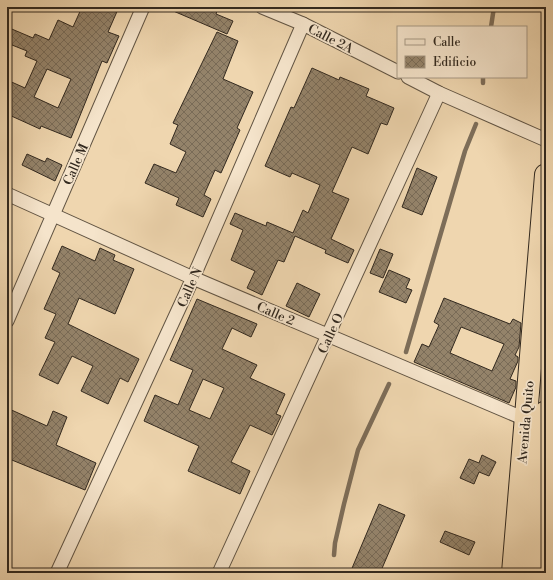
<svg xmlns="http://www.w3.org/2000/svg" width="553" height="580" viewBox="0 0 553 580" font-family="'Libre Bodoni',serif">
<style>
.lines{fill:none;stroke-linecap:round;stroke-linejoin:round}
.stream{stroke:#7d6d58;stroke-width:4.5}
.building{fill:url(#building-cross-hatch);stroke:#32291f;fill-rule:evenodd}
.street-casing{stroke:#615443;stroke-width:15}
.highway-casing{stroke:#32291f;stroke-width:24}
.street{stroke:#f5e4cb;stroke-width:13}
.highway{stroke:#efd6af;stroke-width:22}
.labels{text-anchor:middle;stroke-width:3.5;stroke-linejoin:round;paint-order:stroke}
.street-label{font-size:13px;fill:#32291f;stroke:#f5e4cb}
</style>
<defs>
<pattern id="building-cross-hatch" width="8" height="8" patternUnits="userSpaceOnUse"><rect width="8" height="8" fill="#94836a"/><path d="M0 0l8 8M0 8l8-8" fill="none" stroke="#796b57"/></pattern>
</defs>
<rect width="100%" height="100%" fill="#efd6af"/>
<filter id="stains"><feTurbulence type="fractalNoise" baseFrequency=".005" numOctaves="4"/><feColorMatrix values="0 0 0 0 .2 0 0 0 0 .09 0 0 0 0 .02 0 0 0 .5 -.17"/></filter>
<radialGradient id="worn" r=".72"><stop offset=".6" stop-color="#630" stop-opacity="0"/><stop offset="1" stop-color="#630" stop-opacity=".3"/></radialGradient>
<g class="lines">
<g class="stream">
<polyline points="491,27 494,7"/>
<polyline points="483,83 483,77"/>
<polyline points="406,352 465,151 476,124"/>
<polyline points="334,555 335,543 344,504 358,450 389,384"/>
</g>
</g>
<g class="building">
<path d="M82,7H119L108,32L119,36L107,63L102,61L71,138L41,126L40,129L7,114V80L25,88L37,61L25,56L27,51L7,43V27L33,38L35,34L49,40L58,20L73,27ZM47,69L71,79L58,108L34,97Z"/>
<polygon points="164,7 208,7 217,11 216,14 233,21 227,34"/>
<polygon points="217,32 238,41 223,79 253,92 237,128 240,130 221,173 215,170 204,195 211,199 203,217 176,205 179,198 145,183 154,164 176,173 186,152 170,144 178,125 173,123"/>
<polygon points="312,68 339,80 340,77 369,89 366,96 394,108 387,125 381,123 368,154 352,147 332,192 349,199 331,239 354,250 348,263 325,253 326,250 295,236 284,262 278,260 262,295 247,288 255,271 231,260 243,230 230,224 235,213 266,226 267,222 293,233 303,210 308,213 320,185 292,173 290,177 265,166 291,107 294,108"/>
<polygon points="27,154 45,162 47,158 62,165 55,181 22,165"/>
<polygon points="417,168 437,177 422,215 402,207"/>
<polygon points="62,246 95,261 100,248 115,255 113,260 134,269 115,314 79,298 68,324 139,359 128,382 120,378 108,404 81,391 93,366 72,356 58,384 39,375 55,342 45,338 56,314 44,309 60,273 52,269"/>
<polygon points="380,249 393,254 383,278 370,273"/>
<polygon points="389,270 410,279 406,288 412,290 406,303 379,292"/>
<polygon points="297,283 320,294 309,317 286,306"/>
<path d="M444,298L510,324L513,319L521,323L519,347L515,355L518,357V361L510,379L516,381V387L509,403L414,362L422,344L429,347L439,325L434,322ZM461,327L504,344L492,371L450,353Z"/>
<path d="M197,299L257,324L251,337L232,328L222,349L257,365L250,378L285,394L276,414L281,416L272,435L250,425L231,462L250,471L240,494L188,471L199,446L144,421L155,395L178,405L193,370L170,360ZM203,379L224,388L210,419L189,410Z"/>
<polygon points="7,408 47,426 53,411 67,417 56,445 96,463 85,490 7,458"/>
<polygon points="482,455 496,462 489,476 479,472 474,484 460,478 469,459 479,463"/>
<polygon points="379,504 405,515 380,573 350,573"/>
<polygon points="445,531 475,542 469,555 440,542"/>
</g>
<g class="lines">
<defs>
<g id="street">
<polyline points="262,7 303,24 398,72"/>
<polyline points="408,77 439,93 546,140"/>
<polyline points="7,194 193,278 532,422"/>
<polyline points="7,321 143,7"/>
<polyline points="57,573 193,278 303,24"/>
<polyline points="219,573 439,93"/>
</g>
<g id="highway">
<polyline points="513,573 546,175"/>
<polyline points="533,573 546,412"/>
</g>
</defs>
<use href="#street" class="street-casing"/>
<use href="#highway" class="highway-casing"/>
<use href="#street" class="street"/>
<use href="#highway" class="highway"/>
</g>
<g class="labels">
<g class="street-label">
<text transform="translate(331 38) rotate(27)" y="5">Calle 2A</text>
<text transform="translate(75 164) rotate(-66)" y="5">Calle M</text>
<text transform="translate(189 287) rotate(-66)" y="5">Calle N</text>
<text transform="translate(276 313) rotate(23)" y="5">Calle 2</text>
<text transform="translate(330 333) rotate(-65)" y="5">Calle O</text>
<text transform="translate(525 422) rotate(-85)" y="5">Avenida Quito</text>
</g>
</g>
<rect width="553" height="580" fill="none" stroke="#efd6af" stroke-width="24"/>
<rect x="8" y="8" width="537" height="564" fill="none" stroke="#32291f" stroke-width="2"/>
<rect x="12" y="12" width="529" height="556" fill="none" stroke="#32291f"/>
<rect x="397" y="26" width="130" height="52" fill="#f5e4cb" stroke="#a79986"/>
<rect x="405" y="39" width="20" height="6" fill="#f5e4cb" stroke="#a79986"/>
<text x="433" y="46" font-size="12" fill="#32291f">Calle</text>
<rect x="405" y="56" width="20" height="12" fill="url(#building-cross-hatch)" stroke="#a79986"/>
<text x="433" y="66" font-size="12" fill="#32291f">Edificio</text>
<rect width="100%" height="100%" filter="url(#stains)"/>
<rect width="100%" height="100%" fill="url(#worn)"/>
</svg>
